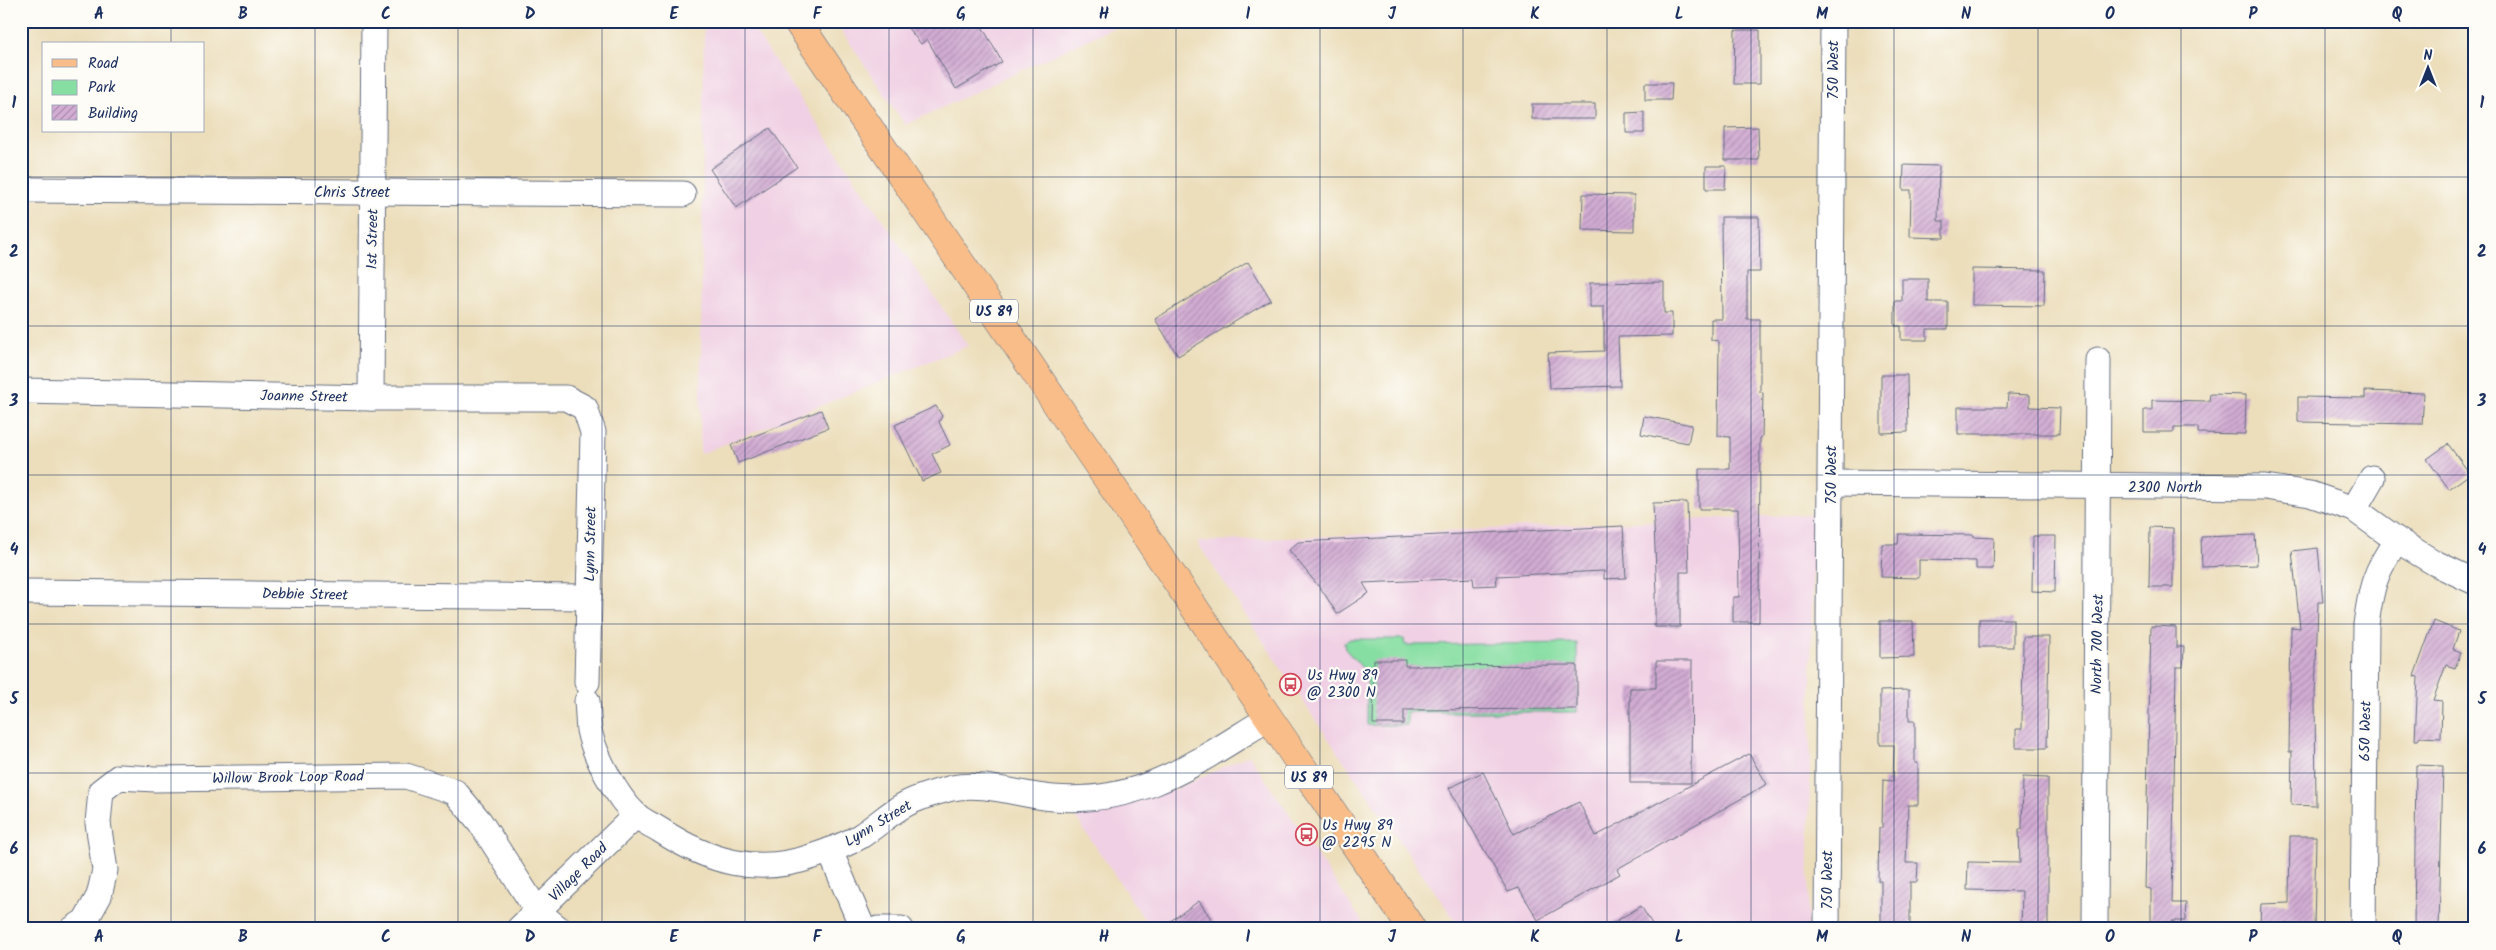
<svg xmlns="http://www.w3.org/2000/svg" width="2496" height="950" viewBox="0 0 2496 950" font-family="Kalam,sans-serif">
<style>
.built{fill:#f0d0e4}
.green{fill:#86dea2;stroke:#508680}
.building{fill:url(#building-hatch)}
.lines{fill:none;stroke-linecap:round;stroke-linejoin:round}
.minor-casing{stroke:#646c7f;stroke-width:27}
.major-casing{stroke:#646c7f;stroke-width:29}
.minor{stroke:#fff;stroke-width:25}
.major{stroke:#f8bd89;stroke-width:28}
.grid{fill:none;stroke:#1b2f5e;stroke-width:1;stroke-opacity:0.55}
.labels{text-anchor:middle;stroke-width:4.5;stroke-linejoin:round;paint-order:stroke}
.shield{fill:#fdfcf7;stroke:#5f6c8c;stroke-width:1}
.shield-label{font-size:14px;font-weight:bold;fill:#1b2f5e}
.street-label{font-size:15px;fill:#1b2f5e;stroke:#fdfcf7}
.poi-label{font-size:15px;fill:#1b2f5e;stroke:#fdfcf7;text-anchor:start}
.neatline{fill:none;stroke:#1b2f5e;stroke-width:2}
.grid-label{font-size:16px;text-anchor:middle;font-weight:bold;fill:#1b2f5e}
</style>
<defs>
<pattern id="building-hatch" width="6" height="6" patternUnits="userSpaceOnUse" patternTransform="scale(1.25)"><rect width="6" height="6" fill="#d2acd3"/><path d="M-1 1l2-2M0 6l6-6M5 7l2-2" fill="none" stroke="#aa8cae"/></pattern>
</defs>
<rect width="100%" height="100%" fill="#fdfcf7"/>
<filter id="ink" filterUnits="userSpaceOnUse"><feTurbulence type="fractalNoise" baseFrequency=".02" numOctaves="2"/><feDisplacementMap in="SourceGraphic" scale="10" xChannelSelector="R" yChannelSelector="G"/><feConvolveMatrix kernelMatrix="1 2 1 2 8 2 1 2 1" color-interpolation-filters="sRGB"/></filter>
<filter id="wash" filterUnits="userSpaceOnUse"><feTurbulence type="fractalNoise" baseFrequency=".0096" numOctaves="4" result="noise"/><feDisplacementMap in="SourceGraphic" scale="20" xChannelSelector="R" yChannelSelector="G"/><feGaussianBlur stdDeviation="1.12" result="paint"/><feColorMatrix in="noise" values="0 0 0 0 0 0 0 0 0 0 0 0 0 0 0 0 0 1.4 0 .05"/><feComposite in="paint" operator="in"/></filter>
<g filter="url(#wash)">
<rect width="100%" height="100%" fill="#ecdebb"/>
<g class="built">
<polygon points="704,21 748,21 968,346 700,454"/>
<polygon points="835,21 1124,21 1125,22 905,125"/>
<polygon points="1813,514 1808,929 1461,929 1316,721 1197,542"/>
<polygon points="1249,755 1367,929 1151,929 1072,812 1114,808 1176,789"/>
</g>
<polygon class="green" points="1350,639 1404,639 1405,645 1577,643 1577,712 1407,712 1407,725 1367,725 1367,673 1345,649 1344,643"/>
<g id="blocks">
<g class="building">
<polygon points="902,21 979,21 1002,62 956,89 927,39 921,44"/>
<polygon points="1735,30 1760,30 1760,84 1734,84"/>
<polygon points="1645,83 1672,83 1671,100 1645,100"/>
<rect x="1532" y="104" width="63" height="15"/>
<polygon points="1644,112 1644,133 1626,133 1626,113"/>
<polygon points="1758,127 1759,160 1725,160 1725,128"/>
<polygon points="770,128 797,167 736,208 710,169"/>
<polygon points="1904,165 1939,166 1938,221 1944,221 1944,238 1910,237 1911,190 1903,190"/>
<polygon points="1706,166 1726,166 1725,189 1706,189"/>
<polygon points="1583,194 1634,195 1634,231 1582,230"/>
<polygon points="1721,217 1759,217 1760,272 1747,272 1747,319 1760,319 1760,392 1763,393 1762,437 1760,437 1759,622 1733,622 1733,597 1739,597 1738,509 1699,509 1699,469 1730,469 1730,437 1718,436 1719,341 1711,340 1711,319 1722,319"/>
<polygon points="1248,262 1271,300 1178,356 1155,319"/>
<polygon points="1972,269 2045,270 2044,306 1972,305"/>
<polygon points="1902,279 1928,279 1928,302 1948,302 1948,329 1927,329 1927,340 1901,340 1901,326 1895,326 1895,301 1902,301"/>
<polygon points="1664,282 1664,313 1672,313 1672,336 1618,337 1620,386 1550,388 1548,353 1604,351 1604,307 1590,307 1590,283"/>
<polygon points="1881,375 1907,375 1908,432 1881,433"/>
<polygon points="2365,391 2424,393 2422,424 2298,422 2298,397 2365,398"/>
<polygon points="2008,394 2030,395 2030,407 2060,408 2059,434 1958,434 1958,407 2007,407"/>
<polygon points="2210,394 2246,395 2245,434 2198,433 2198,427 2174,427 2174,432 2144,432 2144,410 2152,410 2152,400 2209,401"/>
<polygon points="936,406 942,416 939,422 950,445 932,454 941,473 922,481 895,425"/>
<polygon points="821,410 828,428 738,463 731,445"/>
<polygon points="1644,416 1692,425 1688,443 1641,434"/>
<polygon points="2448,444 2470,474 2449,489 2427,459"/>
<polygon points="1687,502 1689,572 1680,572 1680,627 1655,627 1655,593 1657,593 1653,503"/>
<polygon points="1623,526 1626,578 1604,579 1604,571 1496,576 1497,585 1474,586 1473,578 1363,583 1369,593 1337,614 1324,593 1289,550 1298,542"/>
<polygon points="2150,527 2173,528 2173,587 2149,587"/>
<polygon points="1899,534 1974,535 1974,537 1994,538 1993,569 1976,569 1976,561 1919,560 1919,578 1881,577 1882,544 1898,544"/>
<polygon points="2255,535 2257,565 2202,567 2201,537"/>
<polygon points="2033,536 2056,536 2055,592 2032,591"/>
<polygon points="2318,548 2323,602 2318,602 2315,697 2316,806 2291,805 2292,752 2289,752 2291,627 2300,628 2292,551"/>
<rect x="1979" y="619" width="34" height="28"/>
<polygon points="1880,621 1913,621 1914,657 1880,658"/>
<polygon points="2434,621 2459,631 2453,649 2461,652 2455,668 2446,665 2433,700 2442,701 2441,738 2420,737 2418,740 2415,740 2418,677 2414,676"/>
<polygon points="2151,626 2176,627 2176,647 2184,647 2183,667 2176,667 2172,903 2186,903 2185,921 2172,921 2172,929 2151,929 2151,889 2145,888"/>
<polygon points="2023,637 2049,637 2047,748 2016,748 2016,729 2022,729"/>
<polygon points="1374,660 1405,660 1405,666 1577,665 1577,709 1404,710 1404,724 1373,724"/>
<polygon points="1656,661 1692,661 1691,783 1630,783 1630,688 1656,688"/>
<polygon points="1909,690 1909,721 1915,721 1915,763 1918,763 1918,805 1908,805 1906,863 1918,863 1917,882 1910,882 1910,929 1881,929 1881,881 1878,881 1879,828 1882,828 1883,780 1893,781 1894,745 1880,745 1880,691"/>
<polygon points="1749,754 1767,784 1617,869 1620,874 1538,920 1519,888 1508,892 1449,788 1483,772 1514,834 1579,802 1596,836"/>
<polygon points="2416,765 2443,766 2439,929 2414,929"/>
<polygon points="2023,777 2048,778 2048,929 2021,929 2022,891 1967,890 1968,862 2020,863 2019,829 2022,829"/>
<polygon points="2290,836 2316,836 2314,929 2288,929 2288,924 2260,923 2261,904 2289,903"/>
<polygon points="1199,901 1218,929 1159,929"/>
<polygon points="1641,906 1655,929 1603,929"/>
</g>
</g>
</g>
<g filter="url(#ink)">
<use href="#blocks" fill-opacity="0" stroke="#646c7f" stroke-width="1"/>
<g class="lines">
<defs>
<g id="minor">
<polyline points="21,190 683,194"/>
<polyline points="21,391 371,398 566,398 585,408 593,432 587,682"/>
<polyline points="371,398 374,21"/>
<polyline points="1831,483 2265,487 2310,494 2354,509 2397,540 2435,563 2475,582"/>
<polyline points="2354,509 2372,478"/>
<polyline points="21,592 589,597"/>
<path d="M587,701C588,711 588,721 589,730C594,755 617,798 636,815C642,821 652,825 660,830C709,862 757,876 814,856C829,851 845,845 859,837C875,827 889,813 906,804C919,797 937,792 952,788C984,781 1021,796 1053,798C1143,805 1196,762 1269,718"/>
<polyline points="830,851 863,929"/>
<polyline points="73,929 85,921 99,896 105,870 98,823 101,791 119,777 155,779 406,776 455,792 480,822 538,912 559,929"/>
<polyline points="519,929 636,815"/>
<polyline points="878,929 901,929"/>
<polyline points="1827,929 1833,21"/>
<polyline points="2095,929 2098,360"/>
<path d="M2363,929L2366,625C2371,587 2375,571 2397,540"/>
</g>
<polyline id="major" points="797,21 1412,929"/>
</defs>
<use href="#minor" class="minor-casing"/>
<use href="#major" class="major-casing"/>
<use href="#minor" class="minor"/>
<use href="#major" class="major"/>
</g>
</g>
<path class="grid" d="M171,21V44M315,21V929M458,21V929M602,21V929M745,21V929M889,21V929M1033,21V929M1176,21V929M1320,21V929M1463,21V929M1607,21V929M1751,21V929M1894,21V929M2038,21V929M2181,21V929M2325,21V929M171,131V929M21,177H2475M21,326H2475M21,475H2475M21,624H2475M21,773H2475"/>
<defs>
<symbol id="bus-ring" viewBox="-11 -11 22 22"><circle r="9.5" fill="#fdfcf7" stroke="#d1495b" stroke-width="1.5"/><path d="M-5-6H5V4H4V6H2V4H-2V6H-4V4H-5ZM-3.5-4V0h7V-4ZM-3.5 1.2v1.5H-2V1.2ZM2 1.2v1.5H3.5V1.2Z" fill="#d1495b"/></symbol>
</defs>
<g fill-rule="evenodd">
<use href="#bus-ring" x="1278" y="672" width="25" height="25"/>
<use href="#bus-ring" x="1294" y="822" width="25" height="25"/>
</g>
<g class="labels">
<g class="shield">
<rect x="970" y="299.5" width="48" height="23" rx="4"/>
<rect x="1285" y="765.5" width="48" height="23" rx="4"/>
</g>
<g class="shield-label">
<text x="994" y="316">US 89</text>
<text x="1309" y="782">US 89</text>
</g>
<g class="street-label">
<text transform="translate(1833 70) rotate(-90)" y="5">750 West</text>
<text x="352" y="197">Chris Street</text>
<text transform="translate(372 239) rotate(-89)" y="5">1st Street</text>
<text transform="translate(304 396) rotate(1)" y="5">Joanne Street</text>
<text transform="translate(1831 475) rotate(-90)" y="5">750 West</text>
<text x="2165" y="492">2300 North</text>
<text transform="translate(590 544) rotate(-89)" y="5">Lynn Street</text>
<text transform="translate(305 594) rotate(1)" y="5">Debbie Street</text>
<text transform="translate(2097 644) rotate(-89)" y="5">North 700 West</text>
<text transform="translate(2365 731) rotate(-89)" y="5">650 West</text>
<text transform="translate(288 777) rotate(-1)" y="5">Willow Brook Loop Road</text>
<text transform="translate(878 823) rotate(-31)" y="5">Lynn Street</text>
<text transform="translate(578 872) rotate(-45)" y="5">Village Road</text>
<text transform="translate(1827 880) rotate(-90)" y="5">750 West</text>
</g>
<g class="poi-label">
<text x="1307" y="680">Us Hwy 89<tspan x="1307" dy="17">@ 2300 N</tspan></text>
<text x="1322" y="830">Us Hwy 89<tspan x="1322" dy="17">@ 2295 N</tspan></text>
</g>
</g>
<rect width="2496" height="950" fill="none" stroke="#fdfcf7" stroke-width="55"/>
<rect x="42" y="42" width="162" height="90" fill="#fdfcf7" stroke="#a3aaba"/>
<rect x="52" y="59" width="25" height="8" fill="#f8bd89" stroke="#a3aaba"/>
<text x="88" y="68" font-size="15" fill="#1b2f5e">Road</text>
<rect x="52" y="80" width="25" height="15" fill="#86dea2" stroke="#a3aaba"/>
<text x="88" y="92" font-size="15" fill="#1b2f5e">Park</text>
<rect x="52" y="105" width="25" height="15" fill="url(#building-hatch)" stroke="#a3aaba"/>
<text x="88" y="118" font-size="15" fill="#1b2f5e">Building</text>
<g transform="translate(2428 68)" stroke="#fdfcf7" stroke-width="4" paint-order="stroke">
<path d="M0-4L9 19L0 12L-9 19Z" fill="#1b2f5e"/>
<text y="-8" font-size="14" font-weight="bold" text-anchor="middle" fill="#1b2f5e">N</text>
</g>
<rect x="28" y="28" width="2440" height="894" class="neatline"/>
<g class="grid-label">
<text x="99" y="19">A</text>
<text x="243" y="19">B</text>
<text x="386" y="19">C</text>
<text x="530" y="19">D</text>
<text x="674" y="19">E</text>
<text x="817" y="19">F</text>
<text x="961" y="19">G</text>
<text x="1104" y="19">H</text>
<text x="1248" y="19">I</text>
<text x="1392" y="19">J</text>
<text x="1535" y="19">K</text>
<text x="1679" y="19">L</text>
<text x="1822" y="19">M</text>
<text x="1966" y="19">N</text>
<text x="2110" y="19">O</text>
<text x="2253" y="19">P</text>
<text x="2397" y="19">Q</text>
<text x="14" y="108">1</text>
<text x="2482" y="108">1</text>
<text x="14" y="257">2</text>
<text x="2482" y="257">2</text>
<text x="14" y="406">3</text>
<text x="2482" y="406">3</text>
<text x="14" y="555">4</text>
<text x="2482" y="555">4</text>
<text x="14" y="704">5</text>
<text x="2482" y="704">5</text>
<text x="14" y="854">6</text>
<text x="2482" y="854">6</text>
<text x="99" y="942">A</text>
<text x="243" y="942">B</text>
<text x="386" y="942">C</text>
<text x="530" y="942">D</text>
<text x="674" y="942">E</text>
<text x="817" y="942">F</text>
<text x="961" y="942">G</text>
<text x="1104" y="942">H</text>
<text x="1248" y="942">I</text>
<text x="1392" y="942">J</text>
<text x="1535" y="942">K</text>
<text x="1679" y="942">L</text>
<text x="1822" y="942">M</text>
<text x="1966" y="942">N</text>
<text x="2110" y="942">O</text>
<text x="2253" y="942">P</text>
<text x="2397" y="942">Q</text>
</g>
</svg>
